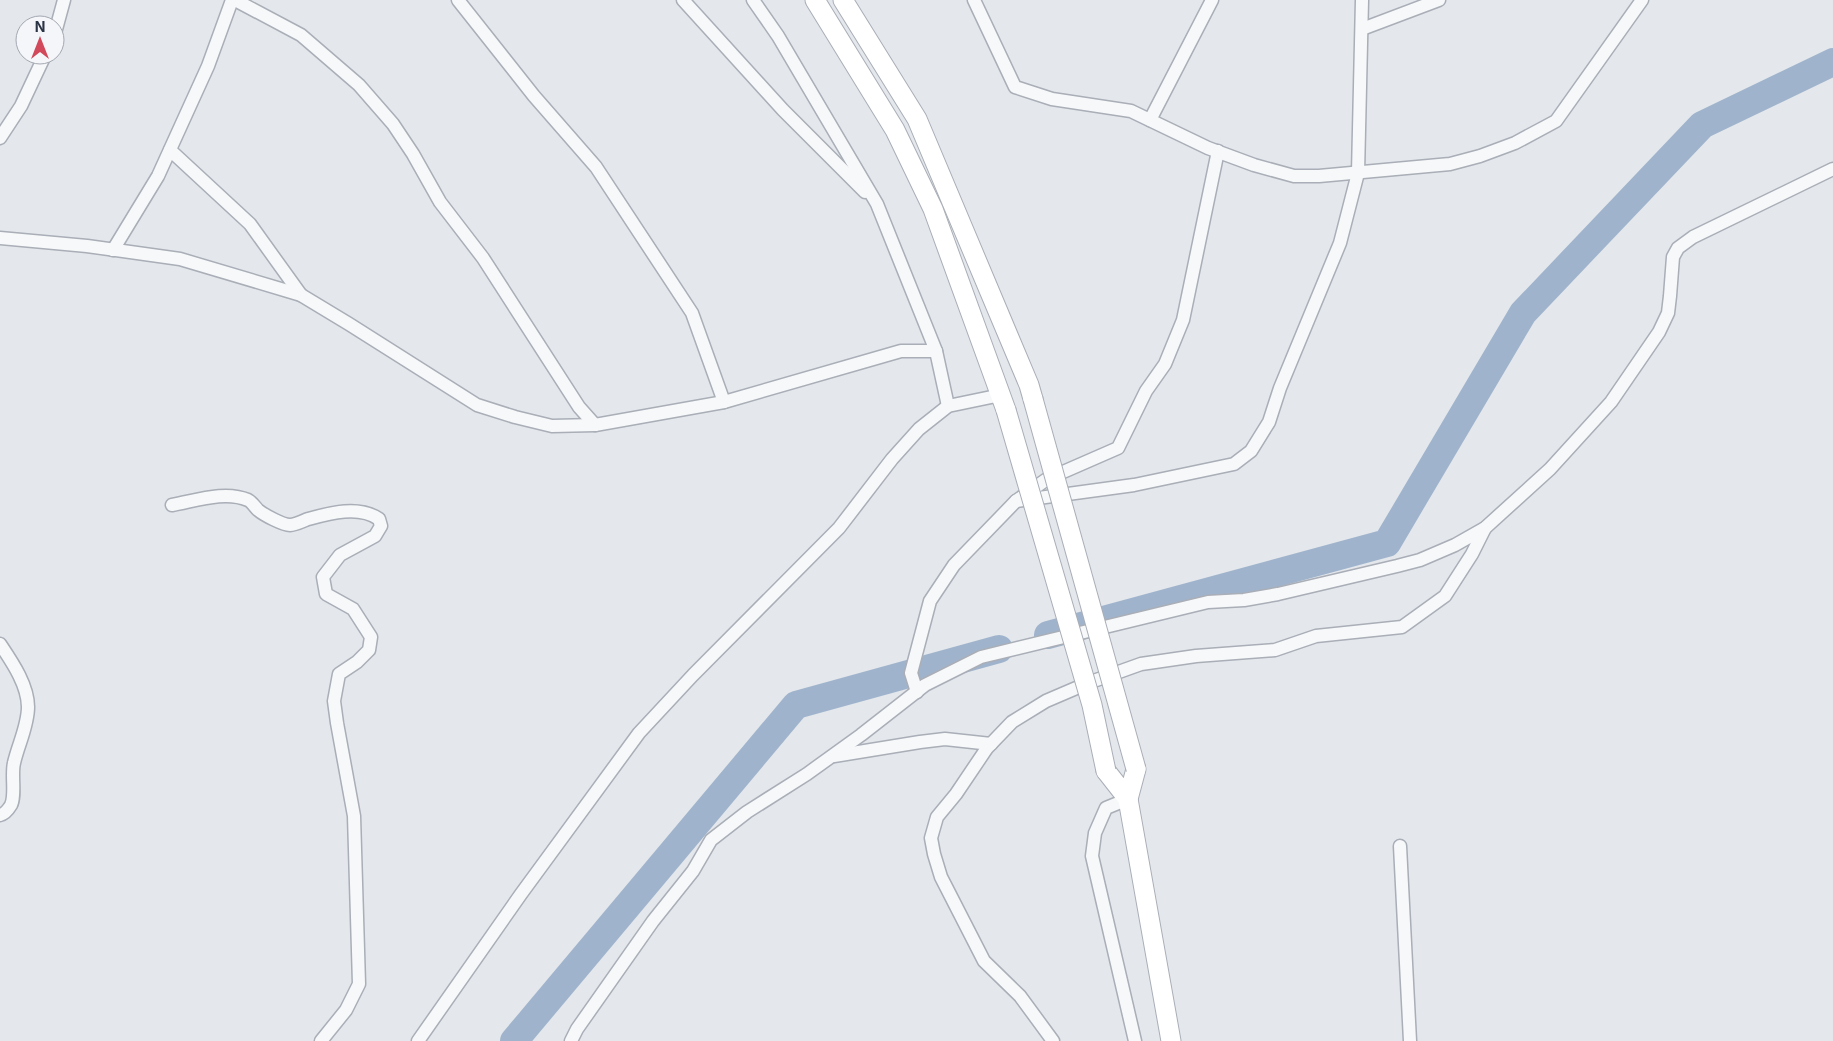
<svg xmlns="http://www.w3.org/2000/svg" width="1833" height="1041" viewBox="0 0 1833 1041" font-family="Inter,sans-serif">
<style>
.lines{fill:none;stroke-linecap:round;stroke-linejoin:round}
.river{stroke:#9fb4cc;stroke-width:28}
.street-casing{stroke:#a9aeb7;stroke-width:15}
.secondary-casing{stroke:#a9aeb7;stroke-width:21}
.street{stroke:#f7f8fa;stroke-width:12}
.secondary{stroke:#fff;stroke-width:19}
.secondary-bridge-casing{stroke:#a9aeb7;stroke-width:21;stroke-linecap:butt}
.secondary-bridge{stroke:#fff;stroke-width:19}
</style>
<rect width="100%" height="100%" fill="#e4e7ec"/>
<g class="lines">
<g class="river">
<polyline points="1048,635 1387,543 1523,313 1702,125 1833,62"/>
<polyline points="514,1041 796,705 999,649"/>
</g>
<defs>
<g id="street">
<polyline points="235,0 301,35 359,85 393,124 413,154 440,202 483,258 579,407 595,425"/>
<polyline points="458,0 534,96 596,167 692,313 724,402"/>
<polyline points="683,0 783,110 865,192"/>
<polyline points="753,0 778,36 877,204 936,351 948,406"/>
<polyline points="974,0 1015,87 1052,99 1131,111 1208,148 1254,165 1294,176 1319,176 1450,164 1480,156 1515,143 1556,121 1642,0"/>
<polyline points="1362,29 1439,0"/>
<polyline points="55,33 64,0"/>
<polyline points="1150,120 1212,0"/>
<polyline points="0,138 21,106 45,55"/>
<polyline points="170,150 250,224 301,295"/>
<polyline points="0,238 87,246 180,259 301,295 349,324 477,405 515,417 552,426 595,425 724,402 901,351 936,351"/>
<polyline points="113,250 158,176 208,66 232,0"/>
<polyline points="1016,501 1134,485 1234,464 1251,451 1269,422 1280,388 1340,243 1358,173 1362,0"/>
<path d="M172,505C195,501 225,490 248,500C252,502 255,507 258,510C264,515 283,525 290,525C295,525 303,521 308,519C330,513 359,505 379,519L381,526L375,536L340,555L323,577L326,594L353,609L371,637L369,650L357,662L339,674L334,701L337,723L354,816L359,984L346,1010L321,1041"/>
<path d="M0,644C12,662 28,685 28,707C28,726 18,745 14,763C11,775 16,795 11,805C8,810 5,814 0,815"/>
<polyline points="917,692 911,673 930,601 954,565 1016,501 1047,479 1118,448 1146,391 1165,364 1183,320 1218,151"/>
<polyline points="834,756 920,742 945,739 991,744"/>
<polyline points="1128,799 1106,808 1095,833 1092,856 1135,1041"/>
<polyline points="1400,846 1410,1041"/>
<polyline points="418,1041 521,894 639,733 693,675 839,528 892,459 919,429 948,406 1001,395"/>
<polyline points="571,1041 577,1029 653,921 693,871 711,840 747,812 807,774 861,735 925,685 981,657 1208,602 1244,600 1278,594 1397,566 1420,560 1455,545 1485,528 1550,469 1611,402 1659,332 1668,313 1670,296 1673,257 1678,248 1693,237 1833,169"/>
<polyline points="1053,1041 1020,996 984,961 941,877 934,854 931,838 937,817 956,794 987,748 1012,722 1046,701 1088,683 1141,664 1196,656 1275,650 1316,636 1402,627 1445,596 1472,554 1485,528"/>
</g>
<g id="secondary">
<polyline points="815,0 895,130 933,209 1006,410"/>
<polyline points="843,0 917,119 1029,385 1033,399"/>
<polyline points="1106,771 1128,799 1136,769"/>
<polyline points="1128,799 1171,1041"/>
</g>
</defs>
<use href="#street" class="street-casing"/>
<use href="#secondary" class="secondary-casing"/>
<use href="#street" class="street"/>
<use href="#secondary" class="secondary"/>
<defs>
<g id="secondary-bridge">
<polyline points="1033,399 1136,769"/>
<polyline points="1006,410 1092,705 1106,771"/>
</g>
</defs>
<use href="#secondary-bridge" class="secondary-bridge-casing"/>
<use href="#secondary-bridge" class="secondary-bridge"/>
</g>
<g transform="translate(40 40)"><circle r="24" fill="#f4f6f9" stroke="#a4a8b1"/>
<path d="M0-4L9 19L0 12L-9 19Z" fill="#d1495b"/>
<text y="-8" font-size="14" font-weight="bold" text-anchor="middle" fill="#2b3445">N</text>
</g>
</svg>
